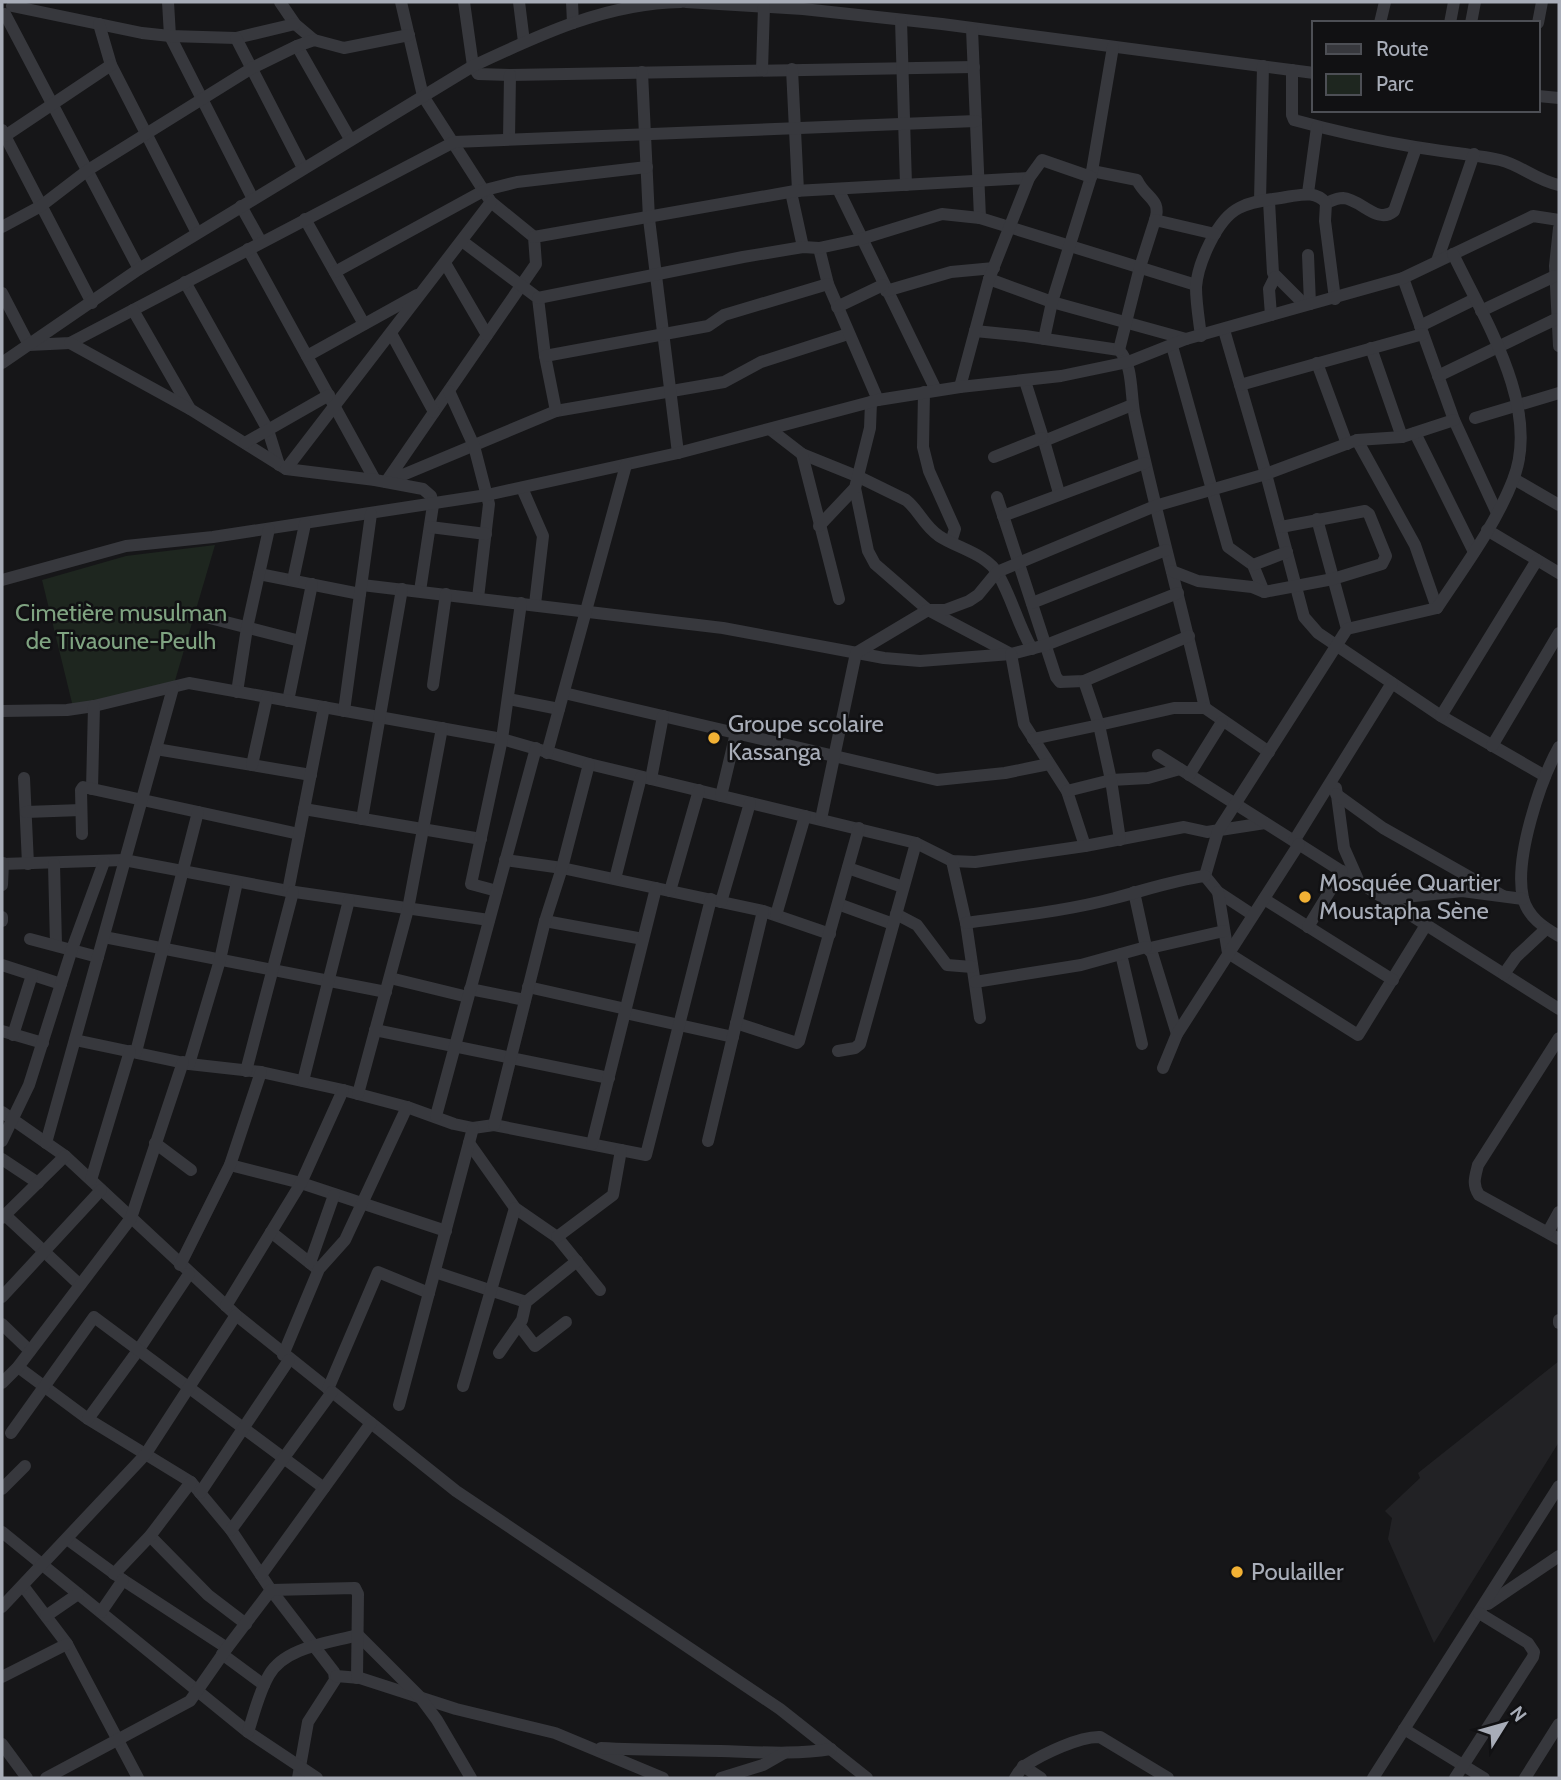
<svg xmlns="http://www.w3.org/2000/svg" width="1561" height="1780" viewBox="0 0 1561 1780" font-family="Cabin,sans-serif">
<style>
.built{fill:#222225}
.green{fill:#1e261f}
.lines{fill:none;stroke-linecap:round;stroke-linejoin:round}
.minor{stroke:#37383d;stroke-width:12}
.poi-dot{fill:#f2b134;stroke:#111113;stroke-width:2.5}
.labels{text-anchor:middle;stroke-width:5;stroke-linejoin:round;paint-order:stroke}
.park-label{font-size:24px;fill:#7fa381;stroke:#111113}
.poi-label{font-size:24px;fill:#a8adb8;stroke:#111113;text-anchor:start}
</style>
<rect width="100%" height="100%" fill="#161618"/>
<polygon class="built" points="1559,1361 1559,1442 1434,1643 1388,1539 1392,1518 1385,1511 1420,1478 1418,1473"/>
<polygon class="green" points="215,545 174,684 73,707 42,580 126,556"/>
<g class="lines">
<g class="minor">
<polyline points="168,2 170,36 253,199"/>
<polyline points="280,2 295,24 314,40"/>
<polyline points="401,2 423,96 491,202 534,237 536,264 386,482 556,411 724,382 761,362 848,334"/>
<polyline points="464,2 473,66 478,74 510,75 974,67"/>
<polyline points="519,2 524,42"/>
<polyline points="572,2 573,23"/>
<polyline points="686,2 803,9 942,24 1314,73"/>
<polyline points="12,6 142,33 170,36 236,38 295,24"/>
<polyline points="5,14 139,269"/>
<polyline points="901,20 906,185"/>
<polyline points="1380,23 1385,2"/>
<polyline points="1450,23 1454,2"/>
<polyline points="1471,23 1475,2"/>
<polyline points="1538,23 1542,2"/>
<polyline points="99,24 111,65 197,233"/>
<polyline points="972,29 980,218"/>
<polyline points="236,38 303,168"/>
<polyline points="297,46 350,139"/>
<polyline points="792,69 798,191"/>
<polyline points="762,70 764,6"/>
<path d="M1292,70V115L1294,120C1334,131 1374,140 1415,147C1444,152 1472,154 1500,160C1521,165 1537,181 1559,185"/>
<polyline points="642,72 649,219 678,453"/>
<polyline points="1538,96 1559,98"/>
<polyline points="2,130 92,303"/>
<polyline points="5,136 111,65"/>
<polyline points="509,139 510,75"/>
<path d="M1092,171L1137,180C1146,199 1162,199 1155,220"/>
<polyline points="838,189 936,390"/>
<polyline points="791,192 803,247"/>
<polyline points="1308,193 1317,127"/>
<polyline points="1260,201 1263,66"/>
<polyline points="1269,201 1273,273 1305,305"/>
<path d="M1326,203C1331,201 1337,198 1343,198C1361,199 1377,225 1394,211L1416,148"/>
<polyline points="241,206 261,242"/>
<polyline points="305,219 364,324"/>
<polyline points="2,227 41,206 88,170 252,68 297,46 314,40 344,48 409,35"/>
<polyline points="1559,228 1555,266 1559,346"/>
<polyline points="534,237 795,191 1029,178"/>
<polyline points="462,241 538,298 545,356 556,411"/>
<polyline points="819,248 828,284 878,400"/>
<polyline points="248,249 375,480"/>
<polyline points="1308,255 1310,304"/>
<polyline points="1437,261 1474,154"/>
<polyline points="445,263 487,335"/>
<polyline points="335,272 485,190 517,182 647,167"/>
<polyline points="1403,278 1454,420 1497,513"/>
<polyline points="989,279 1052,302 1186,339"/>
<polyline points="185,282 268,430 279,465"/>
<polyline points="886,291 951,272 994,268"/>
<polyline points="2,293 29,345 70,343 454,142 976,121"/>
<polyline points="538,298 743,257 803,247 819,248 861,239 942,214 980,218 1196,285"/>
<polyline points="837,307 883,285"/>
<polyline points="133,310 190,409"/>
<polyline points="1481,311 1555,276"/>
<polyline points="1271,315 1269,289 1275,277"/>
<polyline points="1420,326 1475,299"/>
<polyline points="1224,330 1266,474 1304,617 1318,633 1441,716 1545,776"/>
<path d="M975,331L1025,336L1119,350C1134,366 1130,396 1135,417C1156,514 1183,611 1205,708"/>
<polyline points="391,333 434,412"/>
<path d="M1201,336C1199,320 1196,303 1196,287C1198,263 1217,219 1239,208C1254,200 1270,200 1286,197C1301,195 1315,190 1326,203L1325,221L1335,299"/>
<polyline points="1044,339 1052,302 1091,177 1113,47"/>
<polyline points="70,343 190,409 286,469 375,480 423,489 431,496 433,505 420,591"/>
<polyline points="1172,346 1228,547 1253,565 1264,592"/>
<polyline points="1371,348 1402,437"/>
<polyline points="1119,350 1140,267 1155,220 1215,234"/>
<polyline points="307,356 417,295"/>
<polyline points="545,356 708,326 724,315 828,284"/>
<path d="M2,363L139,269L473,66C539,35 607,3 681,2"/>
<polyline points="1317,363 1347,444"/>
<polyline points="1438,376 1556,319"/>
<polyline points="1025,381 1044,441 1132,405"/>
<polyline points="1240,385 1423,334"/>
<polyline points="960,387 989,279 1029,178 1042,160 1091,177"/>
<polyline points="449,391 474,446 489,504 478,598"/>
<polyline points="924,392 923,447 929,471 955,529 951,542"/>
<polyline points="1475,418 1559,393"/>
<path d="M771,430L802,454L859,477L906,500C919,510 923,525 939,536C957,548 987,554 998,574C1012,598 1018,625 1032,649"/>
<polyline points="1415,433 1474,552"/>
<polyline points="1357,440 1415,545 1437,608"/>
<polyline points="1044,441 1059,493"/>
<polyline points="245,443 329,395"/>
<polyline points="802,454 839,599"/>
<polyline points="994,457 1042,438"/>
<polyline points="286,469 491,202"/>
<polyline points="1514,479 1559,505"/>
<polyline points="522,488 543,536 535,604"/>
<polyline points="855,488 868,551 875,564 928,610 1011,654"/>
<polyline points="997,497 1056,677 1060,682 1084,681 1189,636"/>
<polyline points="1003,516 1145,463"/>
<polyline points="1317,519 1347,629"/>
<polyline points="819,526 855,488 870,428 871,402"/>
<polyline points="430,527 486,534"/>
<polyline points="1487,530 1559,573"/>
<polyline points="1253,565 1287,552"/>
<polyline points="1172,571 1198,581 1252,587 1264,592 1333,579 1382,564 1386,556 1369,514 1365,511 1281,527"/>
<polyline points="259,574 360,594"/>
<polyline points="2,580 126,546 213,537 487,495 678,453 878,400 960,387 1061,376 1128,362 1186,339 1403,278 1533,216 1559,220"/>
<polyline points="293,580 305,524"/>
<polyline points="362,585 723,628 884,658 920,661 1011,654 1046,645 1178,593"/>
<polyline points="1032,603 1166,550"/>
<polyline points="202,616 300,641"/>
<polyline points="1011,654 1024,724 1067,791 1085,846"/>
<polyline points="1084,681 1099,725 1174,708 1205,708 1269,752"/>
<polyline points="433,685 446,594"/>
<polyline points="237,692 247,628 269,529"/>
<polyline points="564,693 937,780 1005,773 1049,764"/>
<polyline points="508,699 559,709"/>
<polyline points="288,701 312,584"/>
<polyline points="2,711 67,710 94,706 189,683 502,739 589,764 916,843 952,861 975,862 1085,846 1184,827 1207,832 1265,823"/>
<polyline points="344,711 371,514"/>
<polyline points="1441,716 1537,560"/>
<polyline points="1033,739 1099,725 1111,780 1148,778 1180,769"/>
<polyline points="1492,746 1559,633"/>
<path d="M1559,747C1540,781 1514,859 1523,898C1528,917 1543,927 1559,936"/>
<polyline points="156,749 311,775"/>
<polyline points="547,753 626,465"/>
<polyline points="1158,755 1559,1009"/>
<polyline points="252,765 267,697"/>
<polyline points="1189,775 1222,722"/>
<polyline points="24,778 28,864"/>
<polyline points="651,779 663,716"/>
<polyline points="1336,788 1344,848 1359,882"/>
<polyline points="92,789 94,706"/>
<polyline points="1067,791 1111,780 1120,840"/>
<polyline points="1336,794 1383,828 1503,896"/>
<polyline points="721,796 736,733"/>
<polyline points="304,809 481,839"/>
<polyline points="26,812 81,810"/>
<polyline points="362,819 402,589"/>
<polyline points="821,819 856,653 928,610 945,610 969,601 978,595 997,572 1155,506 1266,474 1357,440 1402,437 1454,420"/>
<polyline points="82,834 81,790 83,787 299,834"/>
<polyline points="1294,841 1392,683"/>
<polyline points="505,860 562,868 763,911 830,934"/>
<polyline points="952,861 966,923 980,1018"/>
<polyline points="2,864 124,860 288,891 489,920"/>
<polyline points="54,864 56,945"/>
<polyline points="848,868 903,887"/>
<path d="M1205,876L1218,831L1347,629L1437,608C1464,567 1495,526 1513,480C1542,408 1483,317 1453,254"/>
<polyline points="1205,876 1218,892 1253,915"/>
<polyline points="615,879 641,777"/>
<polyline points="2,885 3,863"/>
<polyline points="288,891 324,707"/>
<polyline points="497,891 471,884 502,739 521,603"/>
<polyline points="670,891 699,790"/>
<polyline points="1134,892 1146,947 1152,953 1177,1034"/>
<polyline points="1218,892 1228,953 1358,1035 1426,925"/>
<polyline points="1264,899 1393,980"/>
<polyline points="1386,899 1462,891 1523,899"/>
<polyline points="721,902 750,803"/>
<polyline points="838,904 893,924"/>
<polyline points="896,914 917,925 947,965 972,967"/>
<polyline points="776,915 805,816"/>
<polyline points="2,917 2,921"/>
<polyline points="545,921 643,939"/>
<path d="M966,923C1016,916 1067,911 1115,898C1146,890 1174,880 1205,876"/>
<polyline points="1308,927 1342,871"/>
<polyline points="104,937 386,992"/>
<polyline points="30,939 98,957"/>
<polyline points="1150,948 1224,931"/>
<polyline points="1121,954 1142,1044"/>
<polyline points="2,965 61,984"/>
<polyline points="1504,974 1516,957 1546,929"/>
<polyline points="390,978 468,997"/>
<polyline points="975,982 1081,965 1146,947"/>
<polyline points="528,987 626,1009"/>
<polyline points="470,989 525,1000"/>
<polyline points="625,1013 733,1037"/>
<polyline points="736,1023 797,1043 799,1041 859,828"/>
<polyline points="375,1030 609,1078"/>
<polyline points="2,1031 43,1043"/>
<polyline points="13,1035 32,975"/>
<path d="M1559,1038L1478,1165C1475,1177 1472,1184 1479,1195L1559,1239"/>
<polyline points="75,1040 189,1064 261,1072 343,1090 407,1107 454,1124 473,1128 494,1125 646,1155 711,899"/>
<polyline points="838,1051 855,1048 860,1044 916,843"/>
<polyline points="136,1052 198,812"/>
<polyline points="189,1064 220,960 237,882"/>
<polyline points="1163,1068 1177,1034 1299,844"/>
<polyline points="246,1071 293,892"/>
<polyline points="303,1081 349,900"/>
<polyline points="358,1094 408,909 442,728"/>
<polyline points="2,1112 65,1156 236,1315 456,1491 780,1709 867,1778"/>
<polyline points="436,1116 536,748"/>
<polyline points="494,1125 545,921 562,868 589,764"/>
<polyline points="2,1141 29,1085 72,949 104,862"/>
<polyline points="708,1141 763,911"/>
<polyline points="46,1143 173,688"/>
<polyline points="155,1143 191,1170"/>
<polyline points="469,1143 515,1208 557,1237 600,1290"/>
<polyline points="592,1144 656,888"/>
<polyline points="2,1159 38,1183"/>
<polyline points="230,1165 301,1183 446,1231"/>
<polyline points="91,1180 130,1051"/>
<polyline points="5,1215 80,1285"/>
<polyline points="2,1218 65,1156"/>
<polyline points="271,1232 315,1267"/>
<polyline points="1548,1232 1559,1212"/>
<polyline points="557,1237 613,1195 621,1150"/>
<polyline points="310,1263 334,1195"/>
<polyline points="180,1265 230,1165 261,1072"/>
<polyline points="435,1272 526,1302"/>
<polyline points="2,1297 101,1190"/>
<polyline points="226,1306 301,1183 343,1090"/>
<polyline points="1559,1320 1559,1323"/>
<polyline points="2,1324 30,1351"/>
<polyline points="519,1325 535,1346 566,1322"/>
<polyline points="499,1353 522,1320 526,1302 577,1261"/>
<polyline points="283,1355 319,1269 345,1240 407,1107"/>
<polyline points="18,1367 88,1419 191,1482 231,1530 271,1590 334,1672 335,1680 308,1722 298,1778"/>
<polyline points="2,1383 18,1367 131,1218 183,1062"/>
<polyline points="463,1386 515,1208"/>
<polyline points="328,1389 378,1272 429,1293"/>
<polyline points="399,1405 473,1128"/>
<polyline points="88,1419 139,1349 189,1274"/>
<polyline points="11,1433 94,1317 324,1488"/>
<polyline points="2,1489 25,1466"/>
<polyline points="200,1493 289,1360"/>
<polyline points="231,1530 332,1392"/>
<polyline points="2,1532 248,1732 317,1778"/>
<polyline points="150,1536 208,1595 246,1624"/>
<polyline points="67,1539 123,1580 227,1648"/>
<polyline points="114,1574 150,1536 191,1482"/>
<polyline points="261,1575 371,1423"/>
<polyline points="23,1586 67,1644 138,1778"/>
<polyline points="1488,1604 1559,1556"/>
<polyline points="2,1607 145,1455 236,1315"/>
<polyline points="101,1612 123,1580"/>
<polyline points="46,1616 78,1594"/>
<polyline points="222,1654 264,1685"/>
<polyline points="336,1676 360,1678 456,1709 555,1733 663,1778"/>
<polyline points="2,1677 67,1644"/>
<polyline points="1404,1729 1484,1778"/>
<path d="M248,1732C254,1714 259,1692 269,1675C285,1647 329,1643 358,1635L420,1697L437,1720L471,1778"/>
<polyline points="2,1744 27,1778"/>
<path d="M601,1748C641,1750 681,1750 721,1751C758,1752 795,1755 831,1749"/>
<polyline points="1023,1766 1041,1778"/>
<polyline points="46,1778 190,1701 227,1648 271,1590 355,1588 358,1594 357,1678"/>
<polyline points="721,1778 763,1765 784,1753"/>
<path d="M1015,1778C1018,1773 1021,1768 1026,1765C1043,1754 1080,1736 1100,1737L1168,1778"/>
<polyline points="1373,1778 1559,1486"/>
<polyline points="1455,1778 1533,1657 1534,1652 1528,1643 1479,1613"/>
<polyline points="1525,1778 1559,1724"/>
</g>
</g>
<g class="poi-dot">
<circle cx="714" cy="738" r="7"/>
<circle cx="1305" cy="897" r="7"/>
<circle cx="1237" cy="1572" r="7"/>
</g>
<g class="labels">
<g class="park-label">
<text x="121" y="621">Cimetière musulman<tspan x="121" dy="28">de Tivaoune-Peulh</tspan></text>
</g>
<g class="poi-label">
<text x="728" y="732">Groupe scolaire<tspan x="728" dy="28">Kassanga</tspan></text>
<text x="1319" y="891">Mosquée Quartier<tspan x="1319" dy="28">Moustapha Sène</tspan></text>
<text x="1251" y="1580">Poulailler</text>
</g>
</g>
<rect width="1561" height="1780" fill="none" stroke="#a8adb8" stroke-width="7"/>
<rect x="1312" y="21" width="228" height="91" fill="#111113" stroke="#4d4f55" stroke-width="2"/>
<rect x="1326" y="44" width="35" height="10" fill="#37383d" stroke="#4d4f55" stroke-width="2"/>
<text x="1376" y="56" font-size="21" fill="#a8adb8">Route</text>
<rect x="1326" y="74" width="35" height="21" fill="#1e261f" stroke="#4d4f55" stroke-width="2"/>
<text x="1376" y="91" font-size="21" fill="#a8adb8">Parc</text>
<g transform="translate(1505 1724) rotate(53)" stroke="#111113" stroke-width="5" paint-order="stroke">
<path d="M0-5L12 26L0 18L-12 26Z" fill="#a8adb8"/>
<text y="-10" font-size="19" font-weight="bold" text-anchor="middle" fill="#a8adb8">N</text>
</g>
</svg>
